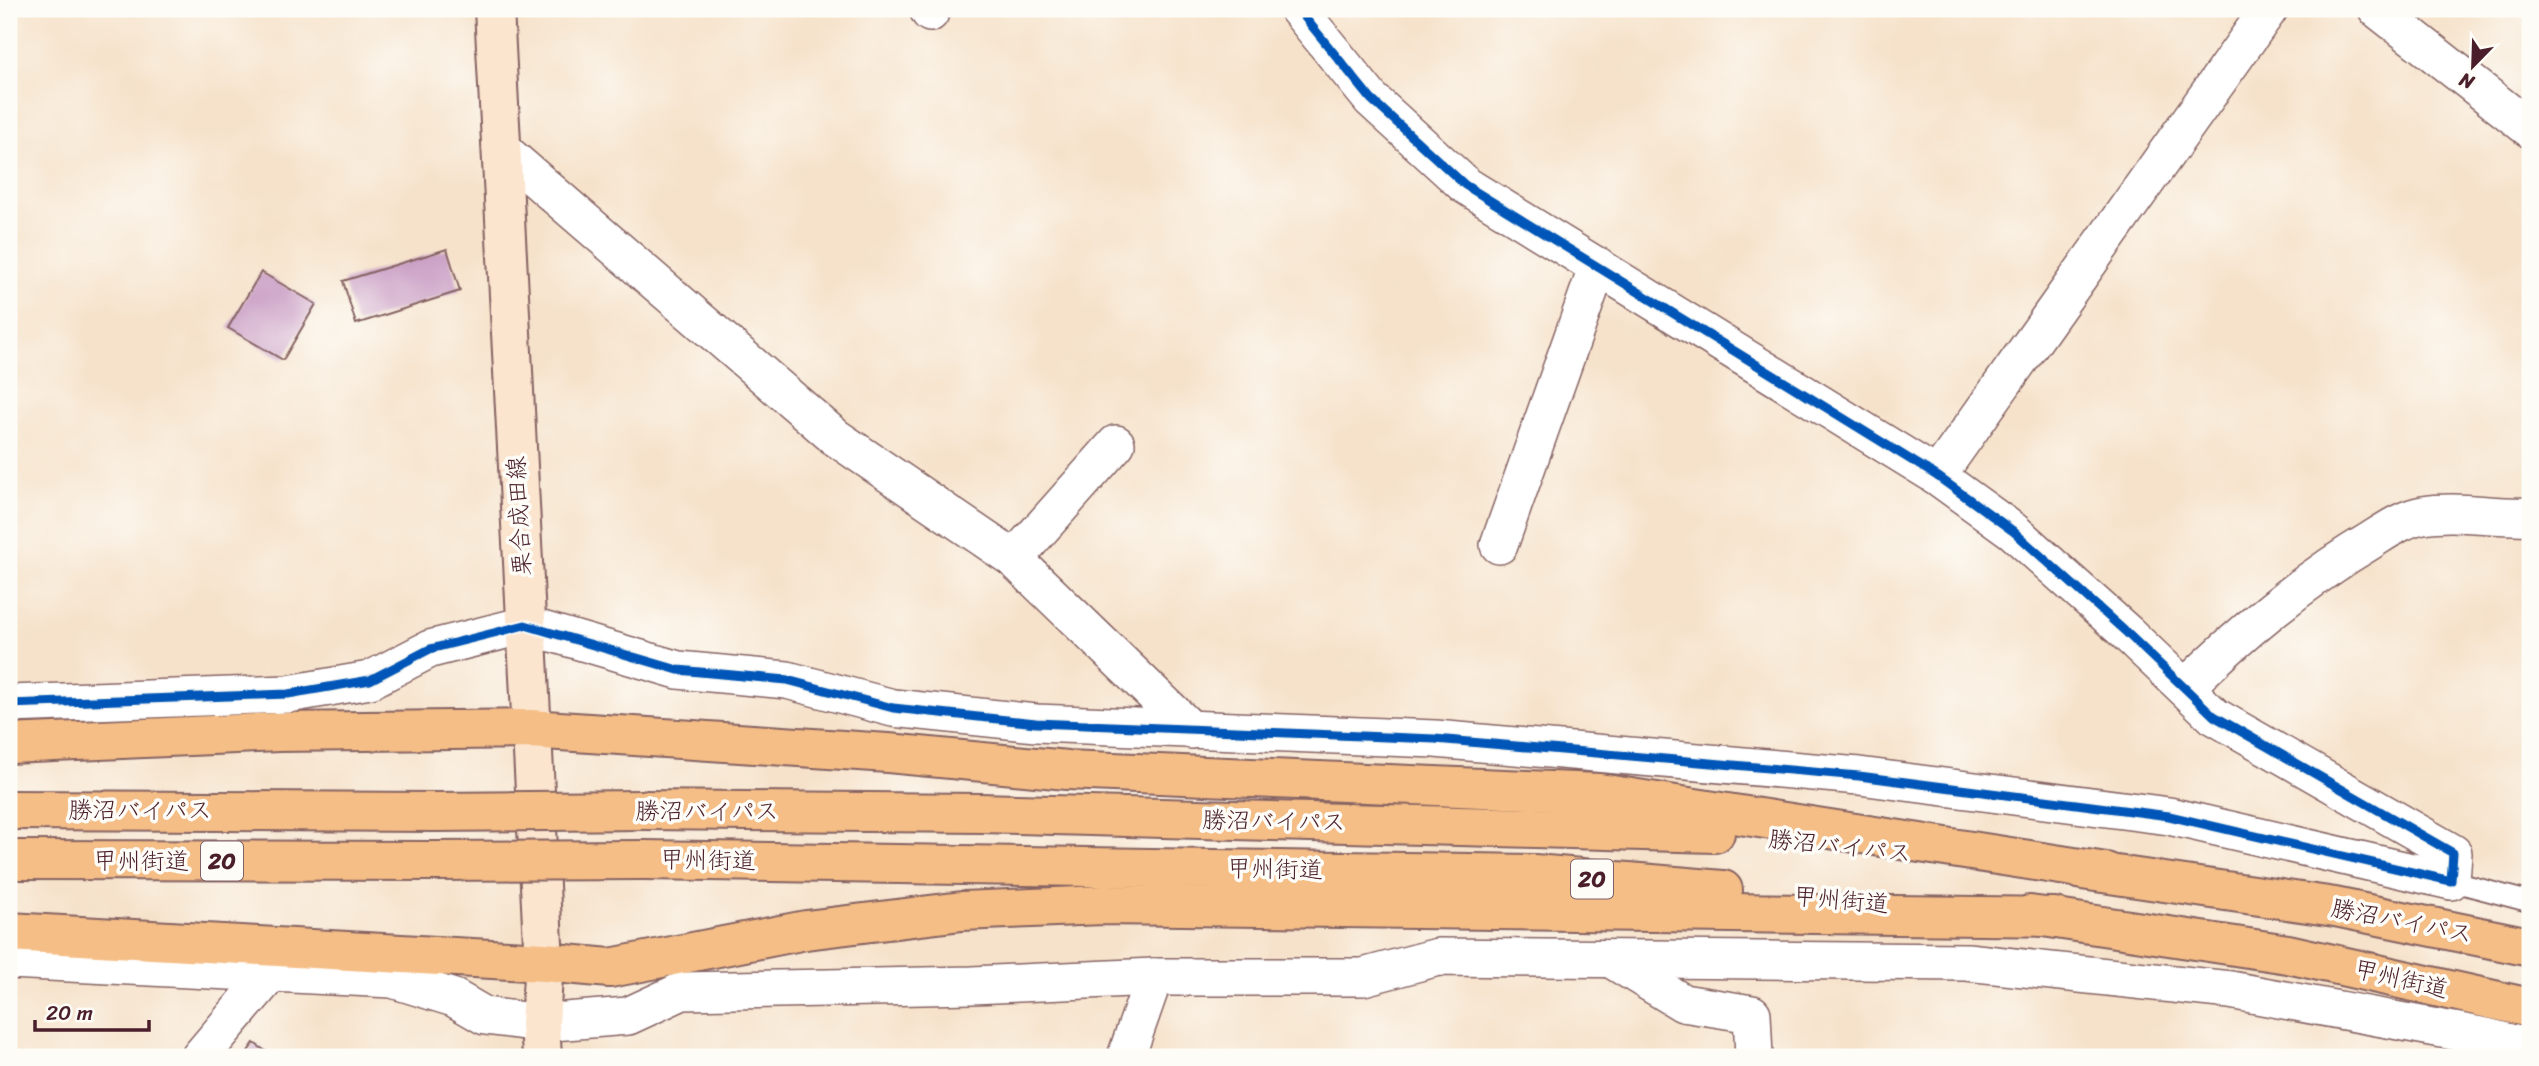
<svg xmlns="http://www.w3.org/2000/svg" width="2539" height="1066" viewBox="0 0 2539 1066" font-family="Sriracha,'Klee One',sans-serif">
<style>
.building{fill:#c99dc4}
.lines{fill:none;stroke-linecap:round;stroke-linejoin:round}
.lane-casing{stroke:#866363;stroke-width:23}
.street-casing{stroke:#866363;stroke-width:40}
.secondary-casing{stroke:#866363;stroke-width:42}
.highway-casing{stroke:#866363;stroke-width:42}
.lane{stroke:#fff;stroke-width:19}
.street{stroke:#fff;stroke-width:37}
.secondary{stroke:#fbe5cf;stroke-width:38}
.highway{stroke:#f5be86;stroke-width:38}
.highway-bridge-casing{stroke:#866363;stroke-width:42;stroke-linecap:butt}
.highway-bridge{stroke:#f5be86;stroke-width:38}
.cycleway-casing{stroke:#fdfcf7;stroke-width:13}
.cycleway{stroke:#0057b8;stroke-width:9}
.labels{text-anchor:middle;stroke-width:7;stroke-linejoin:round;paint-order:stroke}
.shield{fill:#fdfcf7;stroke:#806168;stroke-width:2}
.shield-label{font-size:23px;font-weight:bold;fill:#4a1f2b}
.street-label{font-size:24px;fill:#4a1f2b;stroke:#fdfcf7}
</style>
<rect width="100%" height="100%" fill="#fdfcf7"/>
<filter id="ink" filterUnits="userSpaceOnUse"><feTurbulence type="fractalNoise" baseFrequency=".0143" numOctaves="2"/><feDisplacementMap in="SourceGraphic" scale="14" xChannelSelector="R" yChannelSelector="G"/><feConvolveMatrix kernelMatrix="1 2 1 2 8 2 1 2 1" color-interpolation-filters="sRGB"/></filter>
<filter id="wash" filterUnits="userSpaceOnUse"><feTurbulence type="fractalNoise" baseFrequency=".00686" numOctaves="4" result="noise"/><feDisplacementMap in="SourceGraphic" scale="28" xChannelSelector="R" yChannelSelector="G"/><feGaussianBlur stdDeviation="1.57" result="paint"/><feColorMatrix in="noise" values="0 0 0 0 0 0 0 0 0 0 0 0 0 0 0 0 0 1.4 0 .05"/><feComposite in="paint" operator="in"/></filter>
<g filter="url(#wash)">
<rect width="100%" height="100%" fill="#f6e2ca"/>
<g id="blocks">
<g class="building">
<polygon points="447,249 460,291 356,324 343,281"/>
<polygon points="261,272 316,304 283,360 228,328"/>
<polygon points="254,1043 274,1057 244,1057"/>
</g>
</g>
</g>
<g filter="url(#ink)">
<use href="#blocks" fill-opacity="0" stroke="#866363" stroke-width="2"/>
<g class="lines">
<defs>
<polyline id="lane" points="2451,881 2530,902"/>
<g id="street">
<polyline points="928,9 930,13"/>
<polyline points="2377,9 2530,129"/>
<polyline points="501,149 835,437 1014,559"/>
<polyline points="1116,444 1014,559 1191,730"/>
<polyline points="1937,476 2269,9"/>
<polyline points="1499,545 1598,266"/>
<path d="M2185,688C2238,635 2306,579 2370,541C2386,531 2404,518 2423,515C2455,509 2496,518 2530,516"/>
<polyline points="9,704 288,694 370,680 430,649 525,625 678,670 787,680 893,708 1036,723 1435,739 1859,776 2169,816 2451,881 2453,853 2214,716 2127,633 2013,531 1937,476 1465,185 1371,99 1298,9"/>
<polyline points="1611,959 1683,1003 1752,1014 1754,1057"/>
<polyline points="9,960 392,979 454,998 485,1016 540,1023 628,1016 682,991 972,985 1154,977 1363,977 1438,957 1967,962 2230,990 2486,1037 2530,1048"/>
<polyline points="200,1057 270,974"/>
<polyline points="1126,1057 1154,977"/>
</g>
<polyline id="secondary" points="494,9 544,962 540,1023 542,1057"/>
<g id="highway">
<polyline points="9,744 279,732 530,729 888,753 1067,770 1599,793 2106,872"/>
<polyline points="9,810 435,812"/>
<polyline points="643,810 981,813 1715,833"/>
<polyline points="9,860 435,861"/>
<polyline points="644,860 1534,874 1723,890"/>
<polyline points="2082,870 2335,907 2530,947"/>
<polyline points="2030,915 2288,954 2530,1008"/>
<polyline points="9,932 544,962 610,968 806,930 962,911 1103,905 2055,917"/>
</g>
</defs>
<use href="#lane" class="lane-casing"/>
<use href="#street" class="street-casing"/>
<use href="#secondary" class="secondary-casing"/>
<use href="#highway" class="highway-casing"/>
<use href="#lane" class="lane"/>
<use href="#street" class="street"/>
<use href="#secondary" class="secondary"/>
<use href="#highway" class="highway"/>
<defs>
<g id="highway-bridge">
<polyline points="435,812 643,810"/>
<polyline points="435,861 644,860"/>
</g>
</defs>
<use href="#highway-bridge" class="highway-bridge-casing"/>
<use href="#highway-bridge" class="highway-bridge"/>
<defs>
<polyline id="cycleway" points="9,704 288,694 370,680 430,649 525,625 678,670 787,680 893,708 1036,723 1435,739 1859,776 2169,816 2451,881 2453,853 2214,716 2127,633 2013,531 1937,476 1465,185 1371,99 1298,9"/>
</defs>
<use href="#cycleway" class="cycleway-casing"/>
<use href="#cycleway" class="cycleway"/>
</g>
</g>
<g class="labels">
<g class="shield">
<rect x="201" y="841.5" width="42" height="39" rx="5"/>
<rect x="1571" y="859.5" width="42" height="39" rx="5"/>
</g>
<g class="shield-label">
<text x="222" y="869">20</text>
<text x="1592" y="887">20</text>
</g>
<g class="street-label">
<text transform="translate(519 516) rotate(-93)" y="8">栗合成田線</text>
<text x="140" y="818">勝沼バイパス</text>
<text x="707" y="819">勝沼バイパス</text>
<text transform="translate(1274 821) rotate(1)" y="8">勝沼バイパス</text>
<text transform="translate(1840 846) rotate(6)" y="8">勝沼バイパス</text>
<text transform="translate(708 860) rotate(1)" y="8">甲州街道</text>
<text x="141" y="869">甲州街道</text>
<text transform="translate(1275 869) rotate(1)" y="8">甲州街道</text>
<text transform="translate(1841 900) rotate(5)" y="8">甲州街道</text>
<text transform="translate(2402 921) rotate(11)" y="8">勝沼バイパス</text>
<text transform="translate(2401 979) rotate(13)" y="8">甲州街道</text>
</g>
</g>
<rect width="2539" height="1066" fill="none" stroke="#fdfcf7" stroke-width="35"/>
<g transform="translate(2473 66) rotate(203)" stroke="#fdfcf7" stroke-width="5" paint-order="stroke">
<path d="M0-5L12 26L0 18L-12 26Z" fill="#4a1f2b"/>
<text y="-10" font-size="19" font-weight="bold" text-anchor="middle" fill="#4a1f2b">N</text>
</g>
<path d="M35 1020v10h114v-10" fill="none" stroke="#4a1f2b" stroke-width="3.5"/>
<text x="46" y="1020" font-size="21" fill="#4a1f2b" stroke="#fdfcf7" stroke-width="5" paint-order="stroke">20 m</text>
</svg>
